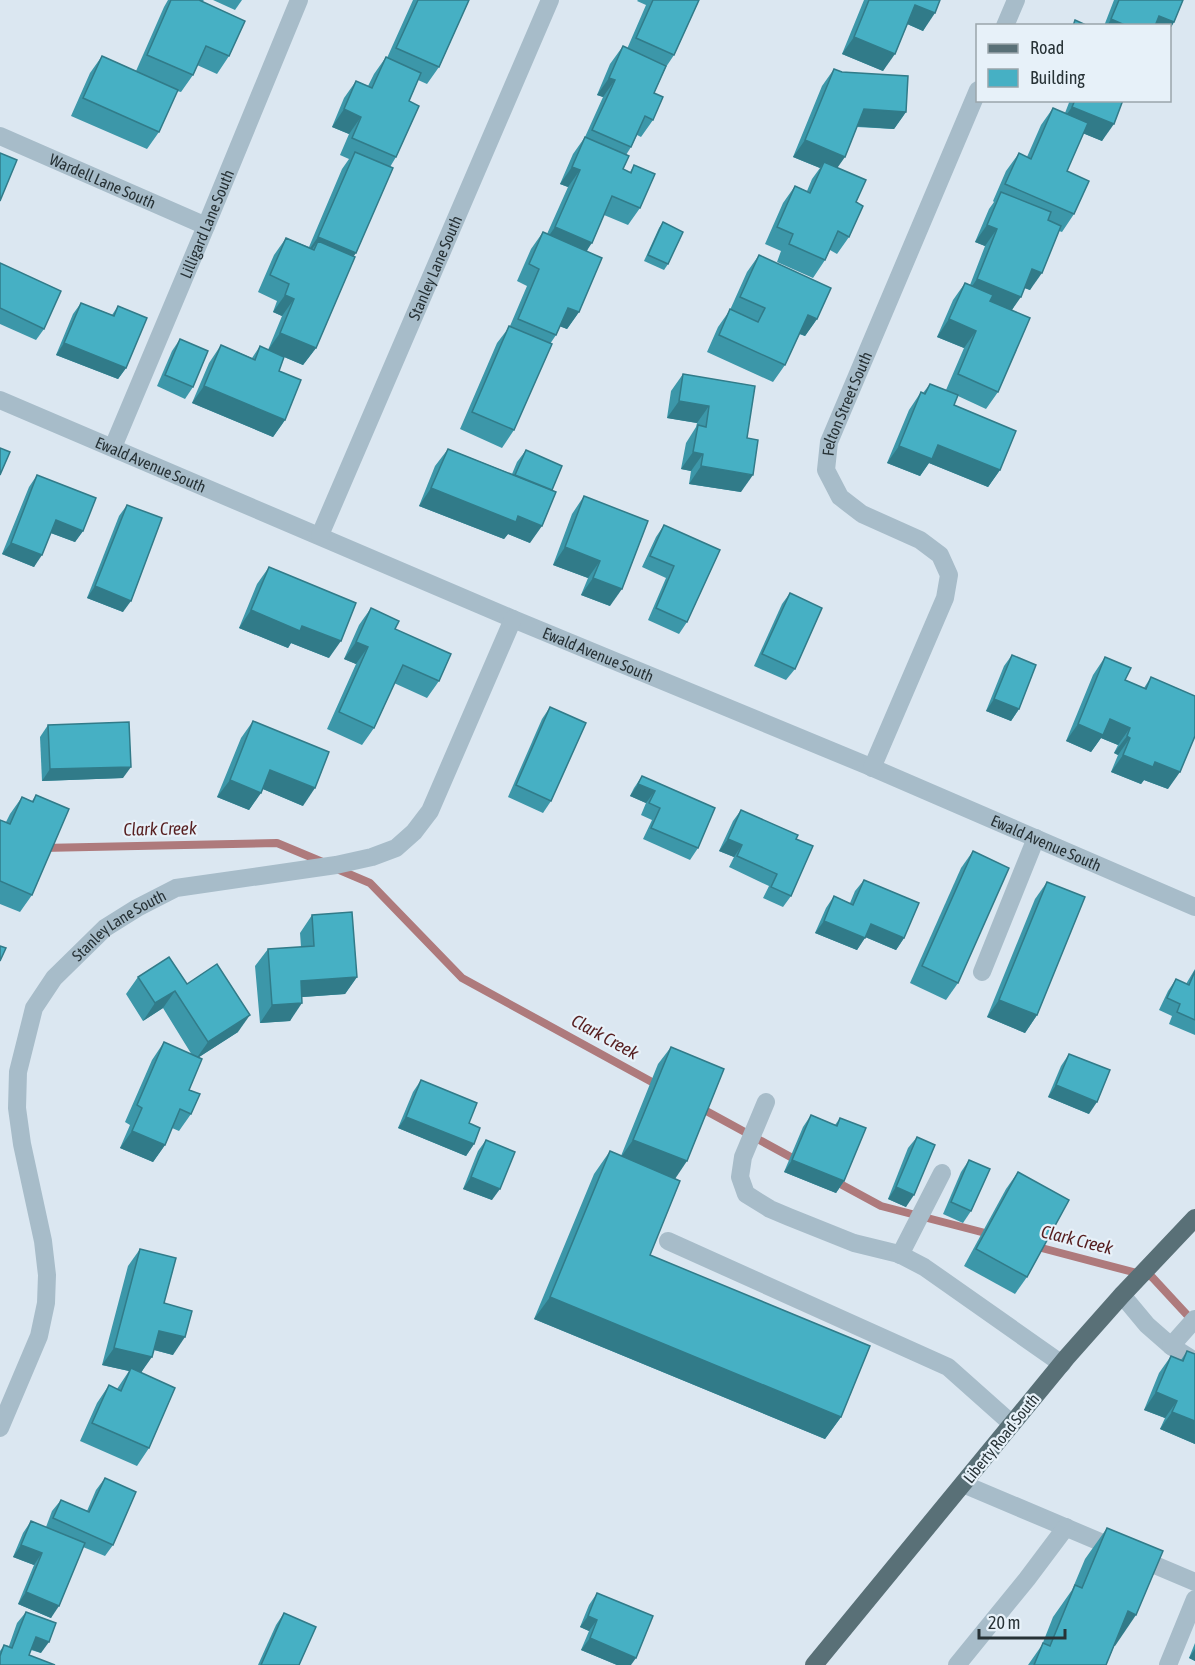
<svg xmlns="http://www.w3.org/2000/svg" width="1195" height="1665" viewBox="0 0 1195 1665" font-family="'Asap Condensed',sans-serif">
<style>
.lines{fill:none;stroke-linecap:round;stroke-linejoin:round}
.stream{stroke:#ae7a7c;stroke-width:8}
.minor{stroke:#a7bcc9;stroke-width:18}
.major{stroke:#597077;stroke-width:18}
.wall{fill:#3c97a9}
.shaded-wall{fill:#317b89}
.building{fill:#46b0c4;stroke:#317b89;stroke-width:1.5}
.labels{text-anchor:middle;stroke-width:4.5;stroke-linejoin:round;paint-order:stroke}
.street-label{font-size:16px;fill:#273236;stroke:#e7f1f9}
.water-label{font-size:18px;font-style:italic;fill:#561e1f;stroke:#e7f1f9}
</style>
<rect width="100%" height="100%" fill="#dbe7f1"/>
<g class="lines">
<g class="stream">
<polyline points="42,848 277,843 325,863"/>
<polyline points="337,869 370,883 462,978 661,1087"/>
<polyline points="699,1107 798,1161"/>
<polyline points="833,1180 881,1206 993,1235"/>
<polyline points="1034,1246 1152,1277 1189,1317 1194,1319"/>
</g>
<g class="minor">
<polyline points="1005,26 1016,0"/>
<path id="s1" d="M0,136L206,226"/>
<path id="s2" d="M0,400L513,619L866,765L1195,907"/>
<path id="s3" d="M113,447L206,226L299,0"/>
<path id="s4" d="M320,535L550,0"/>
<path id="s5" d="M872,768L945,598L949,575L940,555L920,540L862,514L840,497L826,470L829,442L978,90"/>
<polyline points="982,972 1036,838"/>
<polyline points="766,1102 743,1157 740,1177 746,1194 770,1209 789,1217 854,1243 899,1254 924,1267 1062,1364"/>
<polyline points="668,1241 948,1367 1012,1424"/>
<polyline points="900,1255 942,1173"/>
<polyline points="1122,1295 1147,1325 1171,1346 1195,1361"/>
<polyline points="1171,1346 1195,1319"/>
<path id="s6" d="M0,1428L39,1336L46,1303L47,1275L43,1241L22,1144L17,1108L18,1072L34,1008L54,978L105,928L137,908L176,888L336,865L372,857L396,848L414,832L430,811L513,619"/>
<polyline points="963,1484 1195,1582"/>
<polyline points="957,1665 1027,1579 1066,1527"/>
<polyline points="1168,1665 1195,1599"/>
</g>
<polyline class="major" points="814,1665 1067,1357 1122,1295 1195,1218"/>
</g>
<g class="wall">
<polygon points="168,0 204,0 202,2 229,56 217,74 197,65 193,75 181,92 177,91 159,132 147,149 71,116 90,73 102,56 136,71 164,7"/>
<polygon points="213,0 242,0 235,10"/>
<polygon points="413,0 469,0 439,67 427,84 418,80 409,101 396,157 390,167 316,348 303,365 284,357 279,371 285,420 273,437 192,403 209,363 221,345 252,358 260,346 268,350 282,316 273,312 277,301 258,292 274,255 286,238 309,247 342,169 349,159 340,155 349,134 332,127 344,98 356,81 368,86 374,74 386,57 387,58"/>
<polygon points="638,0 699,0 674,55 666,67 654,93 653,120 641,137 637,135 631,147 626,155 623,169 630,172 634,165 640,208 628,225 604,215 587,251 579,312 567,329 560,326 556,335 550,344 514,430 502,448 460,429 497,343 510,326 527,286 517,281 531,249 543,232 547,234 568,187 560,184 573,154 585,137 603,97 597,95 610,64 623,46 627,49 646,5 637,1"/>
<polygon points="864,0 940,0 923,31 907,24 883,71 842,54"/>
<polygon points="1114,0 1183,0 1174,22 1170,29 1170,26 1104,26"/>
<polygon points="834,69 906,112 894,129 857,127 837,168 856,202 849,237 837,254 830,250 825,260 813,278 777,262 781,251 765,244 783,203 795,186 807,191 812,179 820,168 793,157 822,86"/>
<polygon points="1070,100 1123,100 1102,141 1083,133 1067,171 1074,214 1062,232 1059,231 1030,290 1024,288 1012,310 998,392 986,409 958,396 954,405 1000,470 988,487 929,463 920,476 887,463 909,410 921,392 923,393 930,384 946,390 964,348 937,337 953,300 965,283 970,285 985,246 975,242 989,209 994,202 993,201 1006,171 1019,153 1027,157 1041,125 1053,108 1065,113"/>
<polygon points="663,222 668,264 664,270 644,261 659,228"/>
<polygon points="759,255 817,319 805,336 799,334 785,365 773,382 707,352 718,327 730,310 747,272"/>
<polygon points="0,263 44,329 36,340 0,324"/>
<polygon points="81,303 112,315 118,306 126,368 118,379 56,355 73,314"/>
<polygon points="180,339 193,387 185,399 157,386 172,351"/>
<polygon points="683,374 747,438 741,492 689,484 691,471 681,469 686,443 696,427 697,423 667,418 671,391"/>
<polygon points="448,449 512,474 517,462 526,450 530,543 508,534 504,539 419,506 435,466"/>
<polygon points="37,475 83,531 75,542 51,533 34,567 2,554 29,487"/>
<polygon points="584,496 610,606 581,595 588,578 553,565 572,514"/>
<polygon points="127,505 123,612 87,598 119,516"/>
<polygon points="664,525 687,622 679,634 648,620 666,578 642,567 656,537"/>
<polygon points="269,567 329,658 291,643 288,648 239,628 257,584"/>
<polygon points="790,593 795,669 786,680 754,666 782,604"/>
<polygon points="371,608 395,629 439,681 427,698 394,683 374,728 362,745 327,729 356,664 344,659 359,625"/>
<polygon points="1012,655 1019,709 1011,721 986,711 1004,666"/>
<polygon points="1105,657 1125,680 1144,688 1151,677 1168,789 1144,780 1141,784 1111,772 1118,755 1114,753 1118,745 1101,738 1091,752 1066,741 1093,675"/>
<polygon points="550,707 551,801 543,813 508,797 542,719"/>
<polygon points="253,721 303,806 263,789 249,810 217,797 241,738"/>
<polygon points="48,725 123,778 42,781 40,737"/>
<polygon points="642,776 698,848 690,860 643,839 652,820 641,815 646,803 630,796 634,788"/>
<polygon points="36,795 32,895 20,912 0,904 0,820 6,822 10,814 22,797 32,801"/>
<polygon points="741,810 796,839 791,896 783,907 763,898 769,886 729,867 734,857 719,851 733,821"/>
<polygon points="973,851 958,983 946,1000 910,983 961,868"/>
<polygon points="864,880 904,938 896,950 865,937 857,950 815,933 826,908 834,896 850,903 855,891"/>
<polygon points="1047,882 1037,1015 1025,1033 987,1017 1035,899"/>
<polygon points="312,915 357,977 345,994 302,997 290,1021 260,1023 255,966 268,949 301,947 300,933"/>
<polygon points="1195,969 1195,1035 1169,1024 1172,1016 1159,1010 1168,991 1176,979 1186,984"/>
<polygon points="138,977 187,984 238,1032 199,1057 189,1090 191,1114 179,1131 172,1128 165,1145 153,1162 120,1148 130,1125 125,1122 152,1060 164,1042 192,1055 163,1008 143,1021 126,994"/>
<polygon points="671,1047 675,1179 650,1255 841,1417 825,1439 534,1319 594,1174 610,1151 621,1156 658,1064"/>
<polygon points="1069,1054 1089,1114 1048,1097 1061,1066"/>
<polygon points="421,1080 469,1123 474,1144 466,1156 398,1128 413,1092"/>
<polygon points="811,1115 835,1125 840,1118 844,1181 836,1193 784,1172 803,1127"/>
<polygon points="917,1137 906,1207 888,1199 908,1148"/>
<polygon points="486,1140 492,1200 463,1189 478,1151"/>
<polygon points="969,1160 971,1211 963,1223 943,1214 961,1172"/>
<polygon points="1018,1172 1027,1277 1015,1294 964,1266 1006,1189"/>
<polygon points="140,1249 164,1303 173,1355 154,1350 141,1373 149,1448 137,1466 80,1441 97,1403 109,1385 117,1389 129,1371 102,1365 128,1266"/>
<polygon points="1187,1351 1195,1444 1160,1429 1165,1418 1144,1410 1159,1373 1171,1356 1181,1360"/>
<polygon points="105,1478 113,1545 105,1556 83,1547 51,1618 18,1604 34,1565 13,1557 23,1533 31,1521 46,1527 52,1511 61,1500 87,1511 96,1490"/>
<polygon points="1107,1528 1115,1646 1114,1646 1106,1665 1028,1665 1042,1645 1053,1617 1072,1590 1085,1559"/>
<polygon points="597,1593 631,1665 617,1665 581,1650 589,1631 580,1627 589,1605"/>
<polygon points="26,1612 41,1653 31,1650 29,1655 0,1665 0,1651 4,1645 9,1646 17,1623"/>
<polygon points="284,1613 299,1665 258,1665 276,1625"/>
<polygon points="1195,1643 1195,1661 1189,1658"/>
</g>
<g class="shaded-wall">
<polygon points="915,5 935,13 923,31 903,22"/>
<polygon points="1159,16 1174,22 1170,29 1170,26 1152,26"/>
<polygon points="1111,19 1127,26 1107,26"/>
<polygon points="854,37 895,54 883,71 842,54"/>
<polygon points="609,78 615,80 603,97 597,95"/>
<polygon points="1072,107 1114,124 1102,141 1060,124"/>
<polygon points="344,109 361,117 349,134 332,127"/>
<polygon points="864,109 906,112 894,129 852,126"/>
<polygon points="805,140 845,157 833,174 824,162 820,168 793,157"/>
<polygon points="572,167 580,170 568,187 560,184"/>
<polygon points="987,225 997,229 985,246 975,242"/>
<polygon points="555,227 592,243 580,260 543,244"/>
<polygon points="318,237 356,253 344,270 314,250 318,241 308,255 306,254"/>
<polygon points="1032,269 1042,273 1030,290 1020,286"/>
<polygon points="977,279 1021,297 1009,314 965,296"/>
<polygon points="285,295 294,299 282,316 273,312"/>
<polygon points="568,308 579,312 567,329 556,325"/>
<polygon points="808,315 817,319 805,336 796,332"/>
<polygon points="949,319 976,331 964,348 937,337"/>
<polygon points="280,333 316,348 303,365 268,350"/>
<polygon points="64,343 126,368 118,379 56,355"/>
<polygon points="204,386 285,420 273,437 192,403"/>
<polygon points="679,401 709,406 697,423 667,418"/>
<polygon points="938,445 1000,470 988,487 929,463 920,476 887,463 899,446"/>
<polygon points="693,452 703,454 691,471 681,469"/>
<polygon points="701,466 753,475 741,492 689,484"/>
<polygon points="431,488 518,516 542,526 530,543 508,534 504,539 419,506"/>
<polygon points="56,520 83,531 75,542 48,532"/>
<polygon points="11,543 42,555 34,567 2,554"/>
<polygon points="565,547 600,561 588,578 553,565"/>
<polygon points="593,578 622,589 610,606 581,595"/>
<polygon points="95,586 131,601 123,612 87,598"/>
<polygon points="251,610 302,626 341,641 329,658 291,643 288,648 239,628"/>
<polygon points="356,642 368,647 356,664 344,659"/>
<polygon points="994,699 1019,709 1011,721 986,711"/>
<polygon points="1110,719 1130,728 1118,745 1101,738 1091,752 1066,741 1078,724"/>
<polygon points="1127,736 1130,738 1118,755 1114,753"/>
<polygon points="1123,755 1155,762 1180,772 1168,789 1144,780 1141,784 1111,772"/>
<polygon points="131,767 123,778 42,781 50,769"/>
<polygon points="270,770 315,788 303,806 258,787"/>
<polygon points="230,780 261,793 249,810 217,797"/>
<polygon points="638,784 655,791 646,803 630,796"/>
<polygon points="728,839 742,845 734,857 719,851"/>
<polygon points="824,921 865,938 857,950 815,933"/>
<polygon points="871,924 904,938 896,950 863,936"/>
<polygon points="357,977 345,994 289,998 301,981"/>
<polygon points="175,991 163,1008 143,1021 155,1003"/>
<polygon points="999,1000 1037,1015 1025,1033 987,1017"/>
<polygon points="302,1003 290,1021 260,1023 272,1005"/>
<polygon points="250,1015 238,1032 196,1059 208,1042"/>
<polygon points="1056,1085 1097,1102 1089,1114 1048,1097"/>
<polygon points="406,1117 474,1144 466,1156 398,1128"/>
<polygon points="132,1131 165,1145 153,1162 120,1148"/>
<polygon points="633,1140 687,1161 675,1179 621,1157"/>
<polygon points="792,1160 844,1181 836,1193 784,1172"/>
<polygon points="471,1177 500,1189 492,1200 463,1189"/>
<polygon points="896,1187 914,1195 906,1207 888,1199"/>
<polygon points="550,1297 841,1417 825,1439 534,1319"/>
<polygon points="159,1331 185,1337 173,1355 147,1348"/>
<polygon points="114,1348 152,1357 140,1374 131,1368 129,1371 102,1365"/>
<polygon points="1156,1392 1177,1401 1165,1418 1144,1410"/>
<polygon points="1172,1412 1195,1421 1195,1444 1160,1429"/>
<polygon points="21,1545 42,1553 34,1565 13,1557"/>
<polygon points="26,1592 59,1606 51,1618 18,1604"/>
<polygon points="1128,1611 1136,1615 1115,1646 1106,1642"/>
<polygon points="588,1616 597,1620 589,1631 580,1627"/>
<polygon points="36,1637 49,1642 41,1653 28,1648"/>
<polygon points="590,1638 636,1658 631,1665 617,1665 581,1650"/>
<polygon points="1195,1649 1195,1661 1189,1658"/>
</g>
<g class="building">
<polygon points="171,0 199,0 245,21 229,56 206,46 193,75 147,55"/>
<polygon points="418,0 469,0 439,67 396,48"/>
<polygon points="653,0 699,0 674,55 636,38"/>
<polygon points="869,0 940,0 935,13 915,5 895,54 854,37"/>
<polygon points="1119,0 1183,0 1174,22 1159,16 1155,26 1127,26 1111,19"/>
<polygon points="1075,20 1088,26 1073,26"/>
<polygon points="623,46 666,66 654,93 663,97 653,120 645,116 631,147 592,130 615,80 609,78"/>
<polygon points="102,56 178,90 159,132 83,98"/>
<polygon points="386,57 421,73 409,101 419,106 396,157 352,138 361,117 344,109 356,81 372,88"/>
<polygon points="834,69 842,72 908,76 906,112 864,109 845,157 805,140"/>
<polygon points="1075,100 1123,100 1114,124 1072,107"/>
<polygon points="1053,108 1088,123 1067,171 1089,181 1074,214 1005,184 1019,153 1031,159"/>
<polygon points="585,137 629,156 623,169 631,173 634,165 655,174 640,208 612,196 592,243 555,227 580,170 572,167"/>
<polygon points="355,152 393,168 356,253 318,237"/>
<polygon points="0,153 17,160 0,201"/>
<polygon points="824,162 866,180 856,202 863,206 849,237 838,231 825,260 789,244 793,234 777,227 795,186 810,193"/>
<polygon points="1001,192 1051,212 1048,220 1061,226 1042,273 1032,269 1021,297 977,279 997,229 987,225"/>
<polygon points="663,222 683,232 668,264 648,255"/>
<polygon points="543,232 602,258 579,312 568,308 556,335 518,319 539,269 529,264"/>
<polygon points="286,238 314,250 318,241 355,257 316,348 280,333 294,299 285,295 289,284 270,275"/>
<polygon points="759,255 831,288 817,319 808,315 785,365 719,335 730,309 758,322 765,308 740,297"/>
<polygon points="0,263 61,291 44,329 0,308"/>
<polygon points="965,283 993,295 990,301 1030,318 998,392 958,374 976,331 949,319"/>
<polygon points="81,303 114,316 118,306 147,318 126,368 64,343"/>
<polygon points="509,326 552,344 514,430 472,412"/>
<polygon points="180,339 208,351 193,387 165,375"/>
<polygon points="221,345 255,360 260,346 284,357 279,371 301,380 285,420 204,386"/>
<polygon points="683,374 755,386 747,438 758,440 753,475 701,466 703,454 693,452 698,425 706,427 709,406 679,401"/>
<polygon points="930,384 958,395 954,405 1016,431 1000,470 938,445 932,459 899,446 921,392 925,394"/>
<polygon points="0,448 10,452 0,475"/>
<polygon points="448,449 556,492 542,526 518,516 516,522 431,488"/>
<polygon points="526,450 562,466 552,490 515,475"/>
<polygon points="37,475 96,498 83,531 56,520 42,555 11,543"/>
<polygon points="584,496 648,521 622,589 593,578 600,561 565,547"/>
<polygon points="127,505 162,518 131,601 95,586"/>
<polygon points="664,525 720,550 687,622 656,608 674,566 650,556"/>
<polygon points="269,567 356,603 341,641 302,626 300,631 251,610"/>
<polygon points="790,593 822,608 795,669 762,654"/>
<polygon points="371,608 399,621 395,629 451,654 439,681 403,665 374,728 339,712 368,647 356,642"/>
<polygon points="1012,655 1036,665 1019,709 994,699"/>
<polygon points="1105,657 1131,668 1125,680 1146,689 1151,677 1195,696 1195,736 1180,772 1155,762 1153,767 1123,755 1130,738 1127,736 1130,728 1110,719 1103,735 1078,724"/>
<polygon points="550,707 586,723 551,801 516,785"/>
<polygon points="253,721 329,752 315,788 270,770 261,793 230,780"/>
<polygon points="129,722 131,767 50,769 48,725"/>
<polygon points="642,776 715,808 698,848 651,828 660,808 649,803 655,791 638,784"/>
<polygon points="36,795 69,809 32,895 0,881 0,820 10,824 22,797 33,802"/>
<polygon points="741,810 798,835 796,839 813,846 791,896 771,887 777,874 737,856 742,845 728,839"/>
<polygon points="973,851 1009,868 958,983 922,966"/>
<polygon points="864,880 919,903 904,938 871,924 865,938 824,921 834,896 853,905"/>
<polygon points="1047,882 1085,897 1037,1015 999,1000"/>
<polygon points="352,912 357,977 301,981 302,1003 272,1005 268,949 314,946 312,915"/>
<polygon points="0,946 6,948 0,961"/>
<polygon points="169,957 187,984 217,964 250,1015 208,1042 175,991 155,1003 138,977"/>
<polygon points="1195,971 1195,1020 1177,1012 1180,1004 1167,998 1176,979 1189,985"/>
<polygon points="164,1042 202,1059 189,1090 200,1094 191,1114 180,1109 165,1145 132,1131 142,1108 137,1105"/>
<polygon points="671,1047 724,1069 687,1161 633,1140"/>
<polygon points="1069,1054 1110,1070 1097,1102 1056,1085"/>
<polygon points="421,1080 477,1103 469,1123 480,1128 474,1144 406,1117"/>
<polygon points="811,1115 837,1126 840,1118 866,1128 844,1181 792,1160"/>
<polygon points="917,1137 935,1145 914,1195 896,1187"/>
<polygon points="486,1140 515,1152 500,1189 471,1177"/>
<polygon points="610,1151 680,1181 650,1255 870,1346 841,1417 550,1297"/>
<polygon points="969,1160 990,1169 971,1211 951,1202"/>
<polygon points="1018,1172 1069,1200 1027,1277 976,1249"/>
<polygon points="140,1249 176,1258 164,1303 192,1311 185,1337 159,1331 152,1357 114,1348"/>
<polygon points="1187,1351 1195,1354 1195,1421 1172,1412 1177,1401 1156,1392 1171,1356 1183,1361"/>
<polygon points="131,1368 175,1388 149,1448 92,1423 109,1385 121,1391"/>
<polygon points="105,1478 136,1492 113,1545 53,1518 61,1500 89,1512"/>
<polygon points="31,1521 85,1543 59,1606 26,1592 42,1553 21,1545"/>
<polygon points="1107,1528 1163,1551 1136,1615 1128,1611 1106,1665 1034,1665 1043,1643 1050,1646 1075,1585 1082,1588"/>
<polygon points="597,1593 653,1616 636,1658 590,1638 597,1620 588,1616"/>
<polygon points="26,1612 56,1623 49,1642 36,1637 29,1655 55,1665 0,1665 0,1656 4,1645 12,1648"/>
<polygon points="284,1613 316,1627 299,1665 261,1665"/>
</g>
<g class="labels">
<g class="street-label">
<text dy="6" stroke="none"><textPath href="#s1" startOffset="112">Wardell Lane South</textPath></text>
<text dy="6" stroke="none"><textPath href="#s3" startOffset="242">Lilligard Lane South</textPath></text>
<text dy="6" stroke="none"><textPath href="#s4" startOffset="291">Stanley Lane South</textPath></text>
<text dy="6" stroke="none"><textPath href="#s5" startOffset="447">Felton Street South</textPath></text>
<text dy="6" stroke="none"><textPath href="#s2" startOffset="164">Ewald Avenue South</textPath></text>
<text dy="6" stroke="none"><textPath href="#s2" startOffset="650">Ewald Avenue South</textPath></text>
<text dy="6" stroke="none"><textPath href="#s2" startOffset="1136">Ewald Avenue South</textPath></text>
<text dy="6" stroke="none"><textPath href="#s6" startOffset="554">Stanley Lane South</textPath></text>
<text transform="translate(1001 1438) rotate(-51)" y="6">Liberty Road South</text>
</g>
<g class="water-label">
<text transform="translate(160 829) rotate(-1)" y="6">Clark Creek</text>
<text transform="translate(605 1037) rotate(29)" y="6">Clark Creek</text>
<text transform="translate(1077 1240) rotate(14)" y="6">Clark Creek</text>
</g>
</g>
<rect x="976" y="24" width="195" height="78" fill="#e7f1f9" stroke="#9aa5ab" stroke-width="1.5"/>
<rect x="988" y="44" width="30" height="9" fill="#597077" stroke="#9aa5ab" stroke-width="1.5"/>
<text x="1030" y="54" font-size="18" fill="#273236">Road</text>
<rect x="988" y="69" width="30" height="18" fill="#46b0c4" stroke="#9aa5ab" stroke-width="1.5"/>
<text x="1030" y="84" font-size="18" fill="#273236">Building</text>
<path d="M979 1629v9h86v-9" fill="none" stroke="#273236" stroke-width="3"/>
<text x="988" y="1629" font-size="18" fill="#273236" stroke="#e7f1f9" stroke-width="4.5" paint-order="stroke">20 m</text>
</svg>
